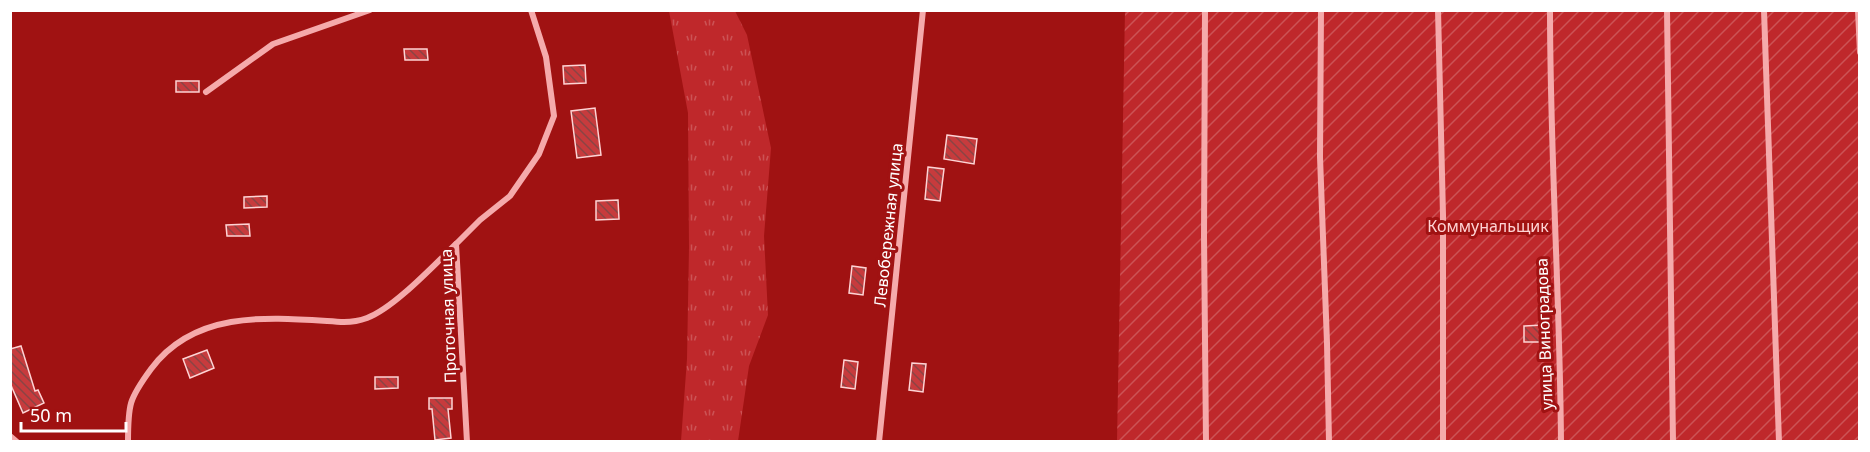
<svg xmlns="http://www.w3.org/2000/svg" width="1870" height="452" viewBox="0 0 1870 452" font-family="'Noto Sans',sans-serif">
<style>
.grass{fill:url(#grass-tufts)}
.garden{fill:url(#garden-furrows)}
.building{fill:url(#building-back-hatch);stroke:#fed3d4;stroke-width:1.5}
.lines{fill:none;stroke-linecap:round;stroke-linejoin:round}
.minor{stroke:#f5aaab;stroke-width:6}
.labels{text-anchor:middle;stroke-width:6;stroke-linejoin:round;paint-order:stroke}
.street-label{font-size:16px;fill:#fff;stroke:#a01212}
.park-label{font-size:16px;fill:#fed3d4;stroke:#a01212}
</style>
<defs>
<pattern id="grass-tufts" width="24" height="20" patternUnits="userSpaceOnUse" patternTransform="scale(1.5)"><rect width="24" height="20" fill="#bf282b"/><path d="M3 7l-1-3M5 7V3M7 7l1-3M15 17l-1-3M17 17v-4M19 17l1-3" fill="none" stroke="#cc5355"/></pattern>
<pattern id="garden-furrows" width="10" height="10" patternUnits="userSpaceOnUse" patternTransform="scale(1.5)"><rect width="10" height="10" fill="#bf282b"/><path d="M-1 1l2-2M0 10L10 0M9 11l2-2" fill="none" stroke="#cc5355"/></pattern>
<pattern id="building-back-hatch" width="6" height="6" patternUnits="userSpaceOnUse" patternTransform="scale(1.5)"><rect width="6" height="6" fill="#c73b3d"/><path d="M-1 5l2 2M0 0l6 6M5-1l2 2" fill="none" stroke="#8a4444"/></pattern>
</defs>
<rect width="100%" height="100%" fill="#a01212"/>
<polygon class="grass" points="669,11 735,11 747,35 771,148 764,236 768,315 749,366 738,441 681,441 687,359 689,248 688,113"/>
<polygon class="garden" points="1125,11 1859,11 1859,441 1117,442"/>
<g class="building">
<polygon points="404,49 427,49 428,60 405,60"/>
<polygon points="585,65 586,83 564,84 563,66"/>
<rect x="176" y="81" width="23" height="11"/>
<polygon points="595,108 601,155 577,158 571,111"/>
<polygon points="947,135 977,139 974,164 944,159"/>
<polygon points="928,167 944,169 940,201 925,199"/>
<polygon points="267,196 267,207 244,208 244,197"/>
<polygon points="618,200 619,219 596,220 596,201"/>
<polygon points="249,224 250,236 227,236 226,225"/>
<polygon points="852,266 866,268 863,295 849,293"/>
<polygon points="1543,325 1544,342 1524,342 1524,326"/>
<polygon points="21,346 35,391 38,390 44,403 23,413 10,383 10,349"/>
<polygon points="207,350 214,368 190,378 183,359"/>
<polygon points="844,360 858,362 855,389 841,387"/>
<polygon points="912,363 926,364 923,392 909,390"/>
<polygon points="375,377 398,377 398,388 375,389"/>
<polygon points="429,398 452,398 452,409 448,409 451,438 435,440 432,409 429,409"/>
</g>
<g class="lines">
<g class="minor">
<polyline points="1205,10 1204,236 1206,442"/>
<polyline points="1321,10 1320,157 1327,343 1329,442"/>
<polyline points="1438,10 1443,215 1443,442"/>
<path d="M1550,10C1550,154 1560,298 1561,442"/>
<polyline points="1667,10 1673,442"/>
<polyline points="1764,10 1779,442"/>
<polyline points="1858,10 1860,52"/>
<polyline points="206,92 273,44 370,10"/>
<polyline points="10,436 17,442"/>
<path d="M128,442C128,404 129,399 151,369C197,307 276,318 344,322C352,322 359,321 367,318C394,308 434,265 456,244"/>
<polyline points="467,442 456,244 480,220 510,196 539,154 554,116 546,57 531,10"/>
<polyline points="879,442 923,10"/>
</g>
</g>
<g class="labels">
<g class="street-label">
<text transform="translate(888 225) rotate(-84)" y="6">Левобережная улица</text>
<text transform="translate(448 316) rotate(-92)" y="6">Проточная улица</text>
<text transform="translate(1544 334) rotate(-92)" y="6">улица Виноградова</text>
</g>
<g class="park-label">
<text x="1488" y="232">Коммунальщик</text>
</g>
</g>
<rect width="1870" height="452" fill="none" stroke="#ffffff" stroke-width="24"/>
<path d="M21 422v9h105v-9" fill="none" stroke="#ffffff" stroke-width="3"/>
<text x="30" y="422" font-size="18" fill="#ffffff" stroke="#a01212" stroke-width="4.5" paint-order="stroke">50 m</text>
</svg>
